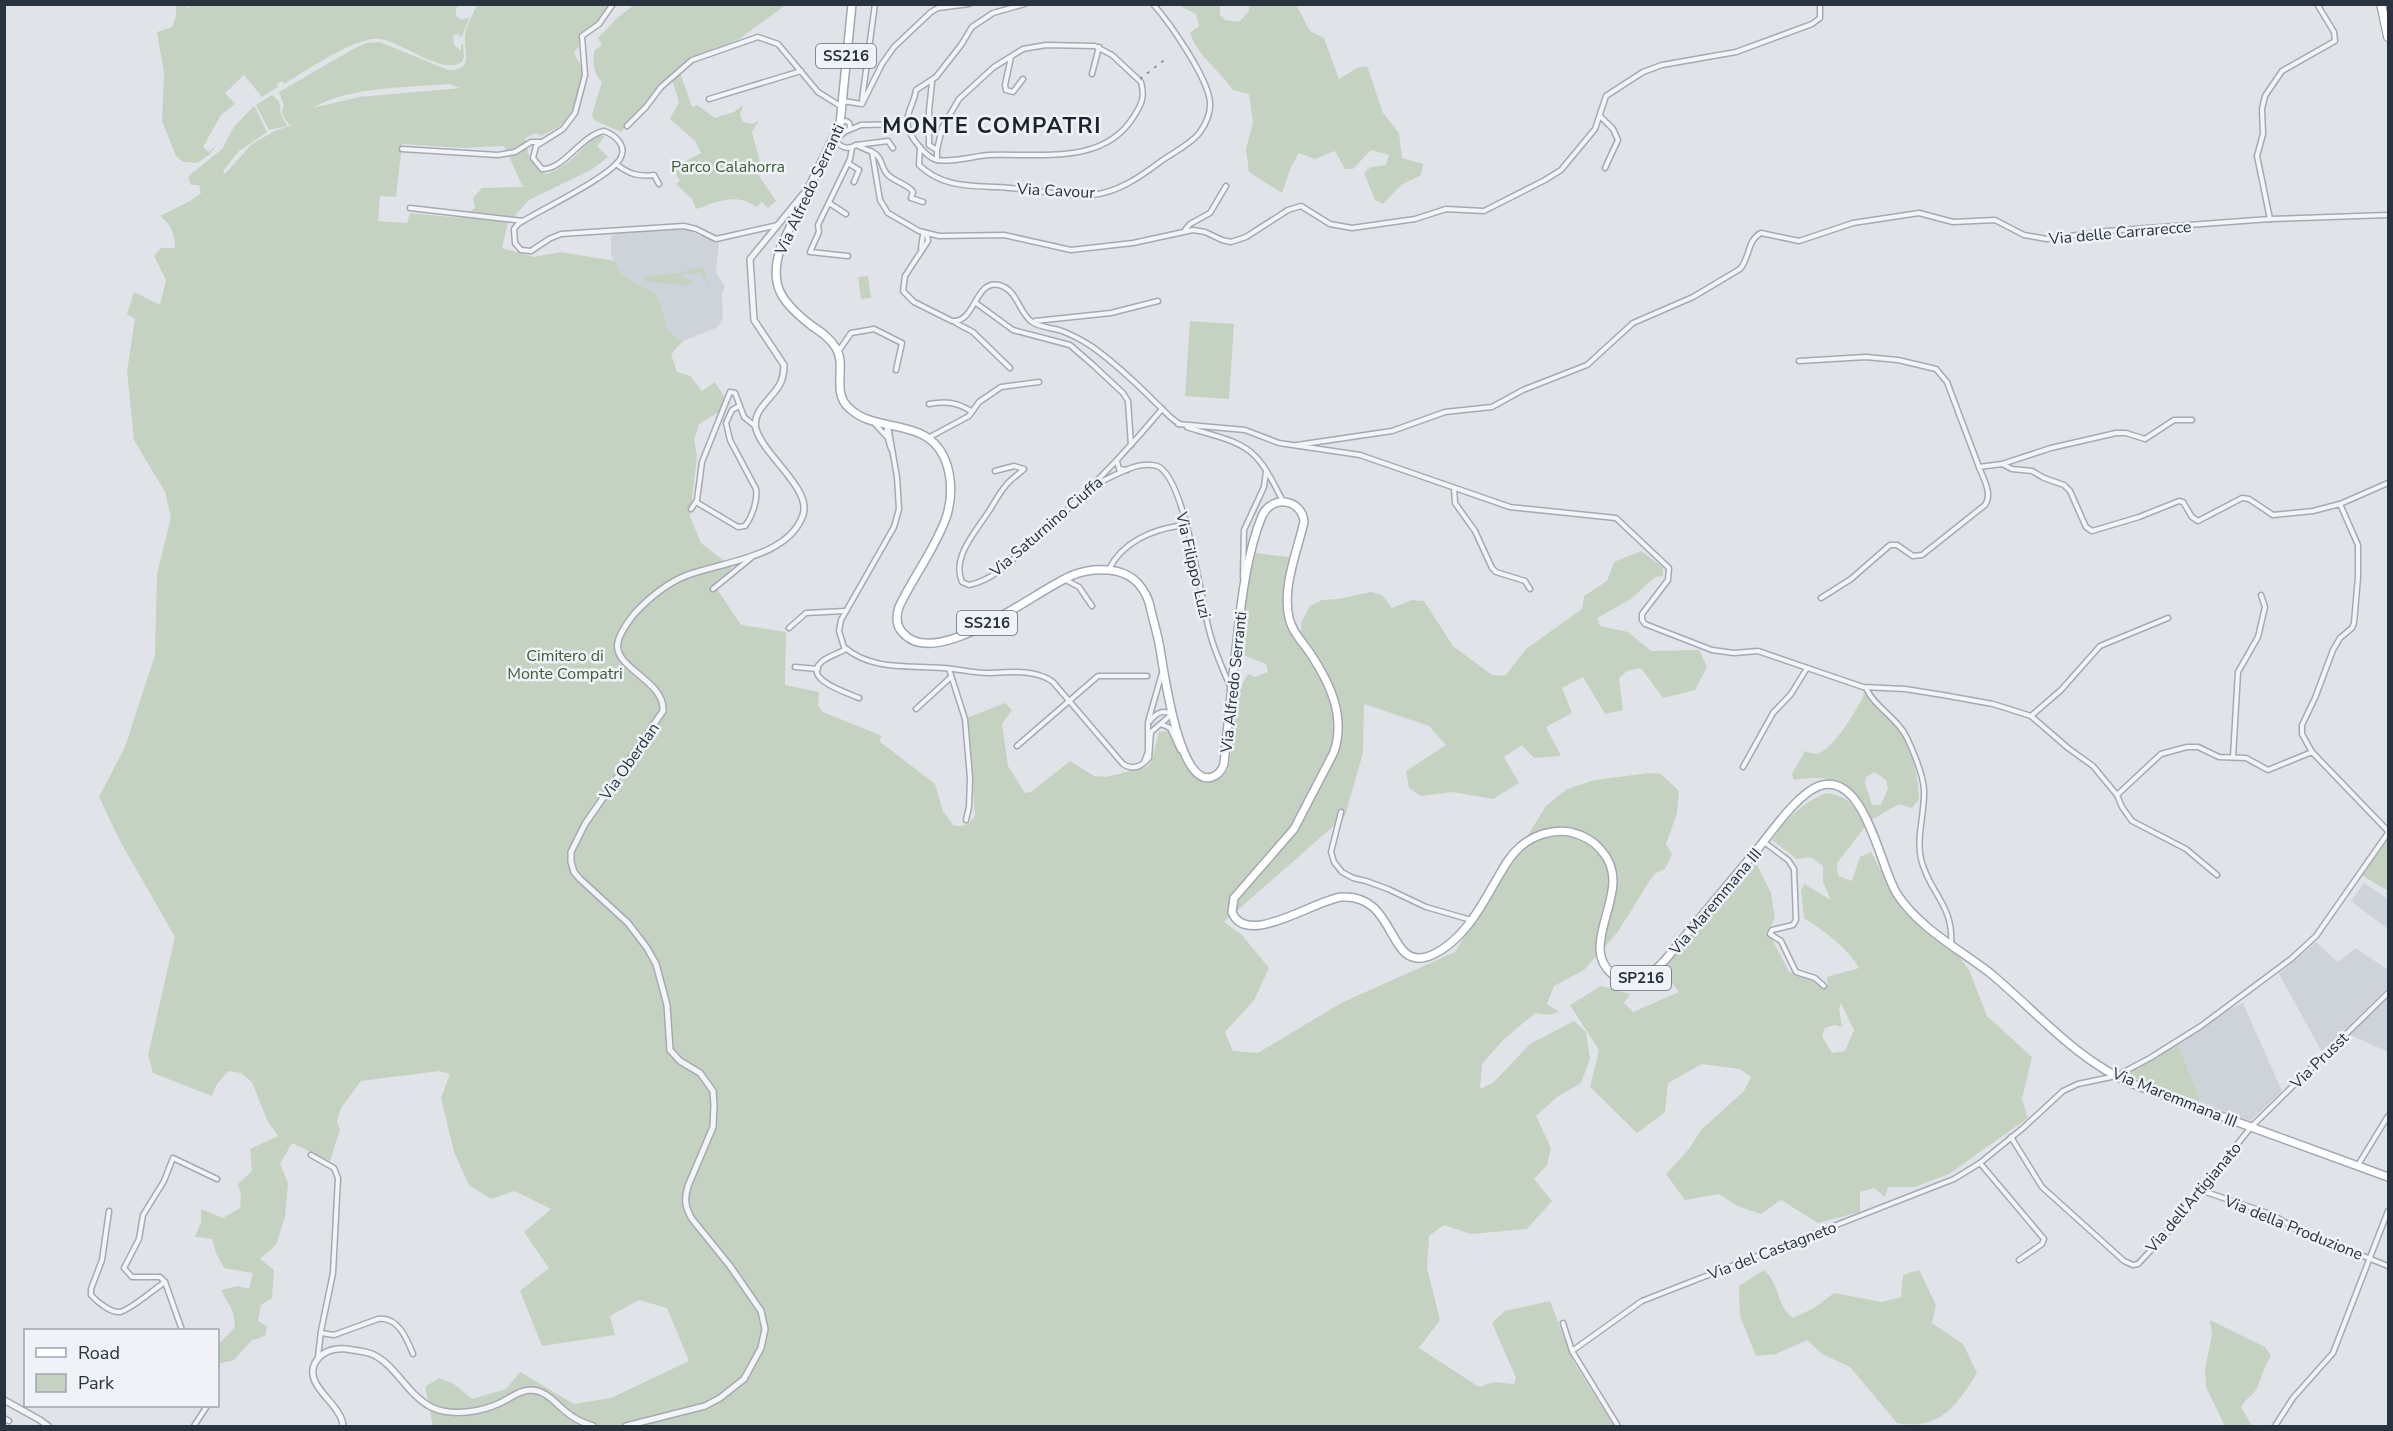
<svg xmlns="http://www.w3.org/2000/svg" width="2393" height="1431" viewBox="0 0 2393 1431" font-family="'Nunito Sans',sans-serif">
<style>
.built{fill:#ced3da}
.green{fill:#c6d2c1;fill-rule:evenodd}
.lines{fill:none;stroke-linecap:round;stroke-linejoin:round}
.minor-casing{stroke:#a5aab2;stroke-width:7}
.tertiary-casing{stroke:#a5aab2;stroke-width:8}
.primary-casing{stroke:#a0a8b3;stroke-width:10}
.motorway-casing{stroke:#88929e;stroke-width:10}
.minor{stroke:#f2f4f7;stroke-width:4}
.tertiary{stroke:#f2f4f7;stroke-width:5}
.primary{stroke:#fff;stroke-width:7}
.motorway{stroke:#fff;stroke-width:8}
.rail{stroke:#7a8491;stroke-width:1.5;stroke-dasharray:3 6;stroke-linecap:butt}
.labels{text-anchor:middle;stroke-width:5;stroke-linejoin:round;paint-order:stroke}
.shield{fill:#eff2f6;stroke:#646c76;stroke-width:1.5}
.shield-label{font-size:15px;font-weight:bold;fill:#29323f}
.park-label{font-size:16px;fill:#3f5a37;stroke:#eff2f6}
.street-label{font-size:16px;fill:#29323f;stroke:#eff2f6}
.district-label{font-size:22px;font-weight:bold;letter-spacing:1.5px;fill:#1b232f;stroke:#eff2f6}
</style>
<rect width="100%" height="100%" fill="#e0e3e8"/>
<g class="built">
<polygon points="688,229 701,237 704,235 719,242 716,272 725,287 722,293 723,317 718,327 683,341 668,330 661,305 656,294 620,273 611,254 611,236 622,232"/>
<polygon points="2364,883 2388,899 2388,929 2351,901"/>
<polygon points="2316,942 2338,962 2356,948 2388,970 2388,987 2322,1052 2279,974"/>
<polygon points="2388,998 2388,1052 2350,1035"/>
<polygon points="2243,1003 2282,1091 2250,1121 2201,1102 2178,1044 2226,1011"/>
</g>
<g class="green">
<path d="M176,5H185L188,9L189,4H463L456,8V16L461,20L470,17L462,36L460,37L459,34L453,35L454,45L461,51V45L463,44L464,57L462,62C443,76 403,42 380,39C356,36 306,71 284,84L282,81L277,84L278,87L262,97L244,75L225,93L235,104L221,115L203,147L209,152L217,145L209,155L197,163L183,162L176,156L162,121L164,73L157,32L172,27L176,16Z"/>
<path d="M477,5H610L602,17L580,36L579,46L574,53C576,57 579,62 581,66C585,83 575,113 562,124C556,129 548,132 541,136L536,133L525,138C529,156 529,166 547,174C568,167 580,150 596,136H605L597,146L608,157L591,170L529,200L508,223L502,248L534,257L560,252L615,261L621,274L656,294L661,305L668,330L683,341L671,354L677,372L690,376L702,391L715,382L725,398L721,411L699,424L694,440L697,456L690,517L701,543L732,567L717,589L741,625L786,632L785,685L819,692L818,706L823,712L882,736L879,741L935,784L943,811L953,825C962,828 971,824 975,815L967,718L1005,703L1012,710L1002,724L1008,766L1025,793L1031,792L1070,761L1094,776L1106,777L1147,767L1151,763L1159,732L1167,731C1175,745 1182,764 1193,776C1204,787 1221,783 1228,769C1230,764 1230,756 1231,751C1235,725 1233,696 1248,674L1255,677L1268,672L1266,664L1243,655L1239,649L1246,588L1255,553L1289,557L1285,603L1302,644L1301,623L1310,606L1322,600L1338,599L1371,592L1382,595L1392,608L1412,600L1424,601L1453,646L1492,675L1505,676L1526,649L1582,609L1584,596L1607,581L1614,562L1641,551L1663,567V576L1655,577L1631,599L1597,618L1600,626L1628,632L1651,651L1699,650L1707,667L1695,690L1663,698L1641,668L1627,671L1619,678L1623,710L1605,714L1583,677L1562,688L1572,713L1546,727L1561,756L1534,758L1522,745L1504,757L1519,783L1493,799L1452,792L1421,796L1409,788L1406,771L1446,745L1429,726L1364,704L1363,753L1345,816L1224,922L1242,935L1269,968L1254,1000L1225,1032L1233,1051L1258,1053L1341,1003L1455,952L1546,806L1567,789L1595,780L1649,773L1661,774L1679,791L1677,813L1666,844L1672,854L1665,869L1654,874L1617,933L1584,970L1554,986L1547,1004L1559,1012L1550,1015L1535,1013L1503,1040L1482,1064L1480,1089L1493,1083L1530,1044L1574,1021L1586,1032L1590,1059L1581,1083L1557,1097L1536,1116L1551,1148L1547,1165L1534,1179L1552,1201L1527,1229L1471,1234L1444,1225L1429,1236L1427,1268L1440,1320L1419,1348L1479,1387L1494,1382L1514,1384L1516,1378L1492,1323L1505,1311L1550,1301L1573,1361L1614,1426H433L425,1387L439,1378L454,1384L472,1399L506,1389L520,1372L574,1404L611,1398L689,1361L667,1308L639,1300L610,1316L615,1335L542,1346L520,1291L549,1268L524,1232L551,1209L515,1191L491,1199L469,1185L454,1152L441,1098L450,1074L439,1071L361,1081L341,1108L337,1122L340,1130L330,1161L292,1143L280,1164L288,1183L285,1217L276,1245L260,1259L274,1270L272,1298L261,1305L258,1321L267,1326L265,1336L252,1340L234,1360L218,1364V1345L235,1327L233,1312L221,1290L238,1286L249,1289L253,1273L224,1268L216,1253L212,1239L195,1237L201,1222V1209L223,1218L240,1208L241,1195L238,1184L252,1171L250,1149L278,1136L267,1120L252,1082L241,1073L228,1071L217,1084L212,1096L153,1073L148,1055L175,937L120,841L99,797L125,747L155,655L157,574L171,517L165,492L134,440L127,371L135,319L127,314L134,292L160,305L166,280L154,256L161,248H175C175,234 171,224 160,216L190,201L201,193L199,185H191L188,178L191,174L222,149L234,127L254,106L255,107L267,132L239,151L223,171L225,174L252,144L275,131L294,124L290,125C285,119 279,113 284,106L279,92L355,48L366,43L380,42L448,70C475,70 463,52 465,36C466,26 473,14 477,5ZM449,84L461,88L359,97L313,108C349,86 408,88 449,84ZM402,144L461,148L504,146L523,187L482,188L473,198L475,208L461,218L410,213L407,223L378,221L380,196L396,197Z"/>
<path d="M634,5H786L739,39L692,59L661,85L621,132L594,120L592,115L602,82C593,73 593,63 594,51L602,45L598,38L618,17Z"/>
<path d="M1178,5H1220V15L1225,20L1239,22L1249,11V5H1296L1310,31L1324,38L1339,79L1357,68L1367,66L1383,113L1399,133L1402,158L1423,164L1421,175L1401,185L1383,204L1375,200L1364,173L1371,167L1386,165L1389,155L1371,150L1353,169H1345L1335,151L1315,159L1299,153L1291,167L1282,193L1249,172L1246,149L1253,123L1249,94L1233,90C1219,70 1197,55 1190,33L1199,26L1196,14Z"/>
<path d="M680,72L692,107L697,105L715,118L734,112L743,105L740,115L743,122L753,124L759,120L752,132L762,170L757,173L776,201L768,208L762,202L756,207C737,192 716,202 696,209L692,199L676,184L680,181L673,168L701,153L695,141L670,119L679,102L672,80Z"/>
<polygon points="272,95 279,101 281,115 287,126 269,130 256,105"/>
<path d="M698,267H703L711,290L701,273L683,274V277L692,280L691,283L682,287C671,281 656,286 643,279V276L679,273Z"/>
<polygon points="868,276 871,298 861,299 858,277"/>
<polygon points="1190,321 1234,324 1229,399 1185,396"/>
<path d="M1865,692C1901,724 1917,751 1919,799L1912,808L1899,804L1871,820C1851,785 1835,773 1794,780L1792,774L1805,751C1810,753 1815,755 1819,753C1834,748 1859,707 1865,692ZM1875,772L1886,780L1888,788L1881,805H1872L1865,783L1866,777Z"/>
<path d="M1826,793C1850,796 1854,806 1865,827L1837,863L1838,876L1852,881L1860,857L1871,852L1903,911L1958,955L1969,970L1987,1016L2032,1057L2022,1099L2028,1118L1949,1174L1915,1187H1888L1885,1197L1874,1188L1860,1192V1212L1818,1223L1781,1200L1761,1214L1737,1206L1719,1194L1685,1200L1666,1174L1689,1149L1701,1130L1744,1091L1751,1077L1740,1069L1702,1064L1668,1083L1665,1112L1637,1133L1590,1087L1599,1050L1570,1005L1601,986L1630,994L1624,1003L1633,1012L1679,992L1671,982L1648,985L1647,979L1661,971L1749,865H1757L1771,893L1775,918L1768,931L1789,972L1828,985L1827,977L1859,968C1847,947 1824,931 1804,918L1801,891L1804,884L1831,900L1823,882V866L1811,857L1797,859L1772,840C1784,820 1804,802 1826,793ZM1841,1003L1854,1030L1845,1051L1832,1053L1822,1036L1825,1028L1835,1025L1842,1027L1839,1009Z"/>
<polygon points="2388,833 2388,891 2360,874"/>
<polygon points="2178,1044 2201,1102 2125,1075 2127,1071 2156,1058"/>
<path d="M1764,1270C1782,1287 1775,1304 1793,1318L1814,1308L1834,1293L1882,1302L1901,1297L1903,1275L1919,1270L1936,1305L1932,1323L1963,1344L1977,1373C1957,1405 1940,1431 1897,1423L1850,1367L1822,1354L1807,1340L1776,1354L1756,1356L1740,1316L1739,1286Z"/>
<path d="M2210,1320L2265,1347L2271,1356C2264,1367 2262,1376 2257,1388C2254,1395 2245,1399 2241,1407L2252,1426H2225L2206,1387L2205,1369L2212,1335Z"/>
</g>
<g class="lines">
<defs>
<g id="minor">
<path d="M613,4L599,24L582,36L585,75L575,113L563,129L536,146L533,158L542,169C564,170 580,136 604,131C615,135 628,146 620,159C610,177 540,210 518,224L514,229L515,243L521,250L531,251L549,239L561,234L684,226L696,229L716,239L778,225"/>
<polyline points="1011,57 1005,85 1006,90 1013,92 1023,79"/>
<polyline points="1092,74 1099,47"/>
<polyline points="932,82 929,111 929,145 937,150 937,160"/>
<polyline points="709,99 801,71"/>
<polyline points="862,100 875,4"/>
<polyline points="843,101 862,104 882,64 894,47 931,12 938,8 969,4"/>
<polyline points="1600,116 1613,129 1618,140 1605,168"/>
<circle cx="845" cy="126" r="5"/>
<polyline points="627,126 646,107 661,87 692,60 758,37 778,44 818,92 842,107"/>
<polyline points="849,130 861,125 907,124"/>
<path d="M846,131L834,141C841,146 847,151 856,145L872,152L880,200L888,213L919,231L939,236L1004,235L1071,250L1133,243L1193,230L1205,232L1222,240L1231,242L1246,237L1288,210L1301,206L1330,224L1352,228L1415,219L1446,209L1484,211L1545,180L1561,170L1595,129L1606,96L1643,72L1662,65L1736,52L1812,24L1820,18V4"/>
<polyline points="856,145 888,141 893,148"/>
<path d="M920,147L919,165C945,190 976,185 1009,188C1036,190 1064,196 1091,195C1117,193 1140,177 1160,162C1171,154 1194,142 1200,132C1206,124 1211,112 1210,102C1208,78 1170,23 1153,4"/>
<polyline points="402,149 498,155 515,152 531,142 540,142"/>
<path d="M937,150L942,128L959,99L994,67L1023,49L1046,45L1095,46L1112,55L1141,82C1145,96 1142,104 1134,116C1104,166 1039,153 988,155C975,156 945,164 934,159C925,155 914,141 910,133C902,116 914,106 916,90L936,77L961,45L972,27L993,13L1025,4"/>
<path d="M871,151C884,158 880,167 888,175C895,182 908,184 913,192L911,198L923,202"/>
<polyline points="848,163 859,170 854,182"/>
<path d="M616,164C629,174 638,177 654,175L659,184"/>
<polyline points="829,203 846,214"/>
<polyline points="410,208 523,221"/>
<polyline points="2270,219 2257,156 2263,134 2262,109 2265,96 2282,71 2335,41 2334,32 2317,4"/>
<polyline points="1185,230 1190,224 1210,213 1226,186"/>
<path d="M927,234L928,241L905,276L903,291L914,302L952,321C976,323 974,280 999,285C1018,290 1018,312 1032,322C1039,327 1053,328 1062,331C1072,335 1082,340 1091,346C1114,362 1136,383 1156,403C1165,411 1170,419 1180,424"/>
<polyline points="921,248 923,235 926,233"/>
<polyline points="848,256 810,252 819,232 818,225 850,159 852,148"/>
<polyline points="976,303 1013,330 1070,345 1093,365 1123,393 1128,401 1131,445"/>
<polyline points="1035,321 1111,313 1158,301"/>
<polyline points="956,323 973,332 1010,368"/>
<polyline points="838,352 851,333 874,329 902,343 896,370"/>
<polyline points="1799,361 1866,357 1898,360 1936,369 1947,382 1979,467"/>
<path d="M929,404C946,401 956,402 971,411"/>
<polyline points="875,424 886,436"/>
<polyline points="1178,424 1245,430 1279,443 1360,455 1510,507 1616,518 1669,568 1668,580 1642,614 1642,620 1645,624 1712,650 1734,653 1758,651 1863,687 1905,689 1943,695 1993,704 2031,716 2068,748 2093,766 2117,795 2122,807 2132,821 2186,849 2217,875"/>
<path d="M888,426L897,477L899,509L894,527L841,620L839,631L844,647C872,671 909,665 943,668C958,669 974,673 989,673C1009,672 1036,669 1053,682L1123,764C1133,771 1142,766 1149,758L1151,732L1171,715"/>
<polyline points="888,426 886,432 891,449"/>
<path d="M1187,427C1209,435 1240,439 1256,457C1268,469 1275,487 1283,501"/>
<polyline points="928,438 969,416 979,402 1001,387 1039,382"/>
<path d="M1297,445L1392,431L1445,412L1492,407L1523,390L1587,365L1633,323L1693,297L1740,269C1750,258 1747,240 1761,233L1799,241L1853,223L1919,213L1953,222L1995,220L2024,235L2047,239L2107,231L2270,219L2388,215"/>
<polyline points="1117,461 1119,469 1127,470"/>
<polyline points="2002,464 2051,448 2116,433 2126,433 2145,439 2174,420 2192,420"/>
<path d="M995,471L1014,466L1024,469C1019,474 1012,478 1007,484C999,493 995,502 989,511C977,530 951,557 962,582L969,585C995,580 1014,558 1033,541C1080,500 1122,457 1162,409"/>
<path d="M1100,482C1117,475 1138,460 1157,466C1185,476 1201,600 1209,630C1214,650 1222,668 1230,686"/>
<polyline points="1454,488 1455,503 1475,531 1492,568 1496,572 1525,581 1530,589"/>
<path d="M696,502L738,527L745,526C752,517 758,500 756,489L730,440L726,423L732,410L739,406"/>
<polyline points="2340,504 2388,483"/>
<polyline points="691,509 697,500 702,462 730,392 735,393 744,417 755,426"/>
<path d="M1109,569C1122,543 1151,530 1178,526"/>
<polyline points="1243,577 1244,530 1264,487 1266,472"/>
<polyline points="1064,579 1079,587 1092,606"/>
<polyline points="713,589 751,558"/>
<path d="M1821,598L1851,579L1890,545H1897L1913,556L1922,555L1985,505C1993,494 1983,478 1979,467L2002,464L2012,469L2032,471L2044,478L2064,485L2070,491L2086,527L2092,531L2139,517L2179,501L2183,502L2192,517L2198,521L2242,498L2249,499L2273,515L2313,511L2340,504L2358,545V577L2354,623L2352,628L2340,638L2333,650L2315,698L2302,725V734L2312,752"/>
<polyline points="789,628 806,613 845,611"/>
<path d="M846,649C839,653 830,656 824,660C798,678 848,693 859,698"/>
<polyline points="795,667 818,669"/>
<polyline points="949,669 965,719 970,778 969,807 966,820"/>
<path d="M1866,688C1875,708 1897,717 1907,738C1914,753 1923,773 1924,790C1925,813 1916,836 1921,859C1929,893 1954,905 1951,944"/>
<polyline points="916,709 951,677"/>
<polyline points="2031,716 2061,690 2100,646 2168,618"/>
<path d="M1150,721C1155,714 1163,709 1171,714"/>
<polyline points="1161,724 1170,728 1180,750"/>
<polyline points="1017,746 1098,676 1147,676"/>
<polyline points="2233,757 2238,672 2258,637 2265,607 2261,595"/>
<polyline points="1144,762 1148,752 1148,722 1162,673"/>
<polyline points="1743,767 1773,713 1791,694 1807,668"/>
<polyline points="2117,795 2161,754 2187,747 2198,747 2219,757 2246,758 2268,770 2312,752 2388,831"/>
<polyline points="1341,812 1331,852 1334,862 1342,872 1353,878 1366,881 1388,889 1426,907 1471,920"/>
<polyline points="1764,842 1788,860 1794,869 1796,920 1793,925 1772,930 1770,934 1781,941 1796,972 1815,978 1824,986"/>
<polyline points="2011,1137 2042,1187 2124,1261 2133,1265 2138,1264 2166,1234 2251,1127 2388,993"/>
<polyline points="311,1155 334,1168 338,1178 333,1273 321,1331 318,1357"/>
<polyline points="1980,1163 2044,1239 2042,1244 2019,1260"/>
<polyline points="2358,1165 2388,1116"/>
<polyline points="2200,1190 2273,1215 2296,1229 2388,1266"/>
<path d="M109,1211L102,1260L91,1289V1295C97,1302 111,1313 120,1312C132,1309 154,1289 165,1282L182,1330"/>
<polyline points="165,1282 160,1277 132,1277 124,1268 139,1239 143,1215 164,1181 173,1158 217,1179"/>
<polyline points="1563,1323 1572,1351 1618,1426"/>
<path d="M321,1333L334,1335L378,1319C398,1316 407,1339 413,1354"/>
<polyline points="1572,1351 1642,1301 1954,1179 1980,1163 2023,1128 2063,1091 2078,1084 2116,1076 2150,1058 2201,1026 2291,959 2316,936 2388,833"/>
<polyline points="4,1418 9,1421"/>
<polyline points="194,1426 207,1406"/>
<polyline points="2275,1426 2293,1398 2333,1353 2388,1211"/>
</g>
<g id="tertiary">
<polyline points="4,1400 40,1420 48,1426"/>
<path d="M343,1426C342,1404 303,1386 315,1363C322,1351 335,1348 347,1349C356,1351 366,1351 374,1355C396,1366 408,1395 431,1407C452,1417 482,1412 502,1402C512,1397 520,1390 531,1390C547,1391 554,1402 565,1411C573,1418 583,1423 593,1426"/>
<path d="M626,1426L705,1406L720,1398L744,1379L761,1348L765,1329L761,1311L730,1266L692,1219C685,1207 684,1199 688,1186L713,1127L714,1105L713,1091L700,1073L680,1061L670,1050L667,1005L656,964L647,948L628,923L580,879L574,872L571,862V852L585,824L663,711C665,680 612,668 618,642C620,632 628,622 634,614C648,599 666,584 685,576C721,562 788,558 803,515C812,489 764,456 756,429C751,410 774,398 781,382C783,377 784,370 784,365L754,320L750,259L804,193"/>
</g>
<path id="primary" d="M852,4L840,124L781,246C768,285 781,302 812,326C821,332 830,338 836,348C847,366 831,392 849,408C870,428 901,422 925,436C952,452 955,491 946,518C935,549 913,577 899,607C896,616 896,626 903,633C937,672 1037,589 1073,575C1085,570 1096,569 1109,570C1130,572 1142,583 1149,602C1152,616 1156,629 1159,643C1163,664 1178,789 1212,777C1219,775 1222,770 1224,764C1228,723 1232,682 1237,641C1241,602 1247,552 1262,516C1272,494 1302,499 1304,522C1297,552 1282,587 1289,618C1292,631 1302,642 1310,653C1330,683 1346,716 1334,752L1294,829L1234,898L1232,912C1246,949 1316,899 1342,897C1399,894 1386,975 1432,955C1461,942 1479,911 1494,884C1502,871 1508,857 1520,847C1533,835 1553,829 1570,832C1582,835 1594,841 1601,850C1629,881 1599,916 1600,950C1601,968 1618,985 1637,980C1649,977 1658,968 1666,959C1696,923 1726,887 1756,851C1771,833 1797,794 1819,786C1865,770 1880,868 1897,894C1919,928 1959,949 1990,973C2036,1011 2077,1061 2133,1084L2388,1177"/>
<polyline id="motorway" points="2381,4 2388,37"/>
</defs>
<use href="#minor" class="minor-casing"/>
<use href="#tertiary" class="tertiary-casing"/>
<use href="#primary" class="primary-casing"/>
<use href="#motorway" class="motorway-casing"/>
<use href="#minor" class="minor"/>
<use href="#tertiary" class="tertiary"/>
<use href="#primary" class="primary"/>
<use href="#motorway" class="motorway"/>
<polyline class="rail" points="1140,79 1168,57"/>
</g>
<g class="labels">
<g class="shield">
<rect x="816" y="44" width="60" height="24" rx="4.5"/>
<rect x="957" y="611" width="60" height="24" rx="4.5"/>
<rect x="1611" y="966" width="60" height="24" rx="4.5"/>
</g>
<g class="shield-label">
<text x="846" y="61">SS216</text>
<text x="987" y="628">SS216</text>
<text x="1641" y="983">SP216</text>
</g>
<g class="park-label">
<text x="728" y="172">Parco Calahorra</text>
<text x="565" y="661">Cimitero di<tspan x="565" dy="18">Monte Compatri</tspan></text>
</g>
<g class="street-label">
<text transform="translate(809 189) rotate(-65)" y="6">Via Alfredo Serranti</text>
<text transform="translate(1056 190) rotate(3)" y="6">Via Cavour</text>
<text transform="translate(2120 232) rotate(-5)" y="6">Via delle Carrarecce</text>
<text transform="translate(1046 526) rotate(-41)" y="6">Via Saturnino Ciuffa</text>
<text transform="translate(1194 565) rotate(77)" y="6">Via Filippo Luzi</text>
<text transform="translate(1233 682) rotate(-84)" y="6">Via Alfredo Serranti</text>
<text transform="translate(629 761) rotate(-55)" y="6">Via Oberdan</text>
<text transform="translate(1715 901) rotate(-50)" y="6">Via Maremmana III</text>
<text transform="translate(2319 1060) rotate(-44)" y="6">Via Prusst</text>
<text transform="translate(2175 1097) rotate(22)" y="6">Via Maremmana III</text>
<text transform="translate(2193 1197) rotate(-50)" y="6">Via dell'Artigianato</text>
<text transform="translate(2294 1227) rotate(22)" y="6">Via della Produzione</text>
<text transform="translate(1772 1250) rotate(-21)" y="6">Via del Castagneto</text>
</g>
<g class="district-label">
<text x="992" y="133">MONTE COMPATRI</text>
</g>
</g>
<rect width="2393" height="1431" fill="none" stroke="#29323f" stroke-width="12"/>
<rect x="24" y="1329" width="195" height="78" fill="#eff2f6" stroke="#a0a5ad" stroke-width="1.5"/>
<rect x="36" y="1348" width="30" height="9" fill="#ffffff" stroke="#a0a5ad" stroke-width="1.5"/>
<text x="78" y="1359" font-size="18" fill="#29323f">Road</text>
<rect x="36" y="1374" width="30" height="18" fill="#c6d2c1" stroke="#a0a5ad" stroke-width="1.5"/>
<text x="78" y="1389" font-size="18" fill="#29323f">Park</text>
</svg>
